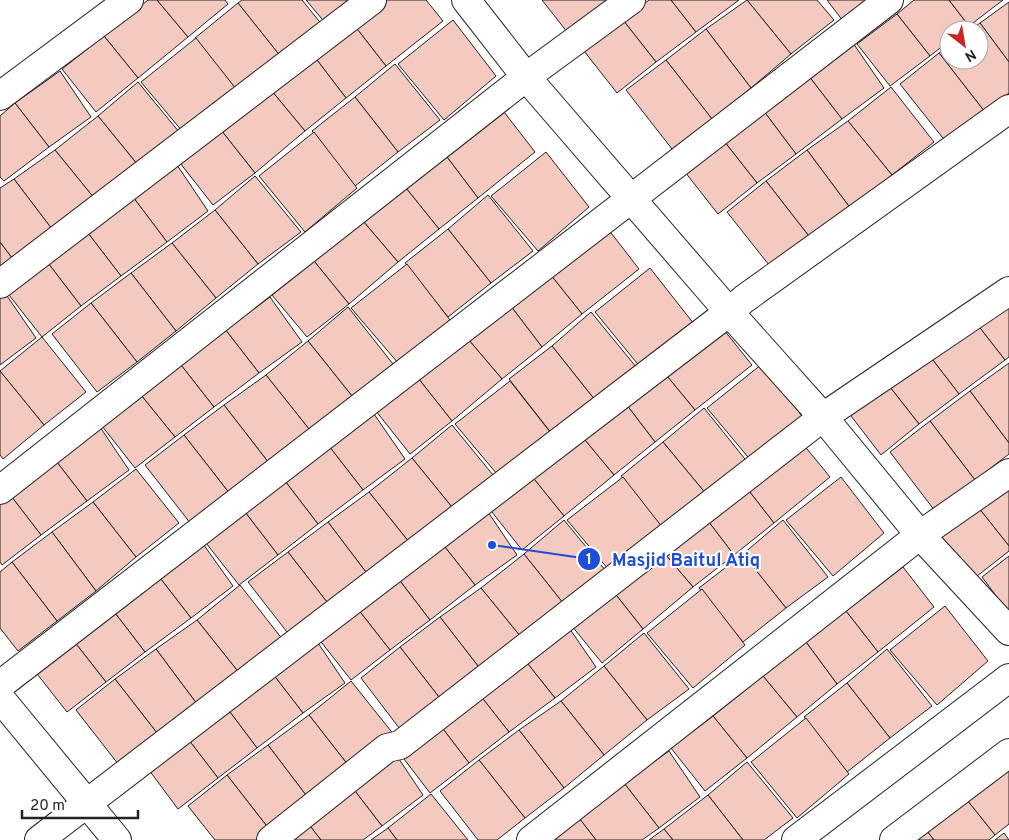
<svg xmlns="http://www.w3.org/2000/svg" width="1009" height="840" viewBox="0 0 1009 840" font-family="Overpass,sans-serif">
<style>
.building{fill:#f3c9c0;stroke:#222}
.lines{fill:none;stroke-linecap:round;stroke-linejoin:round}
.minor-casing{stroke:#222;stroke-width:30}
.minor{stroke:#fff;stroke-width:28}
.leader{fill:none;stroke:#1d4ed8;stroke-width:2}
.callout-dot{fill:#1d4ed8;stroke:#fff;stroke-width:2}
.mark-label{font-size:15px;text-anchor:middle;font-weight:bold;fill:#fff}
.callout-label{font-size:18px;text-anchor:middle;font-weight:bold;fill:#1d4ed8;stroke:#fff;stroke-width:4;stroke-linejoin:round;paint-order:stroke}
</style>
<rect width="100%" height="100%" fill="#fff"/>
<g class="building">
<polygon points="148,0 157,0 188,37 138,78 104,36"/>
<polygon points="157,0 225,0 228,4 188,37"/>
<polygon points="242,0 302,0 323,26 281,57 238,3"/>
<polygon points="306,0 357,0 327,25"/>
<polygon points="386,0 426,0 443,21 386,66 354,25"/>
<polygon points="542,0 605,0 610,7 571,37"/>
<polygon points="649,0 671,0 696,32 656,62 623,20"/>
<polygon points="671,0 739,0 696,32"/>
<polygon points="747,0 817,0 834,20 791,54"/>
<polygon points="747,0 791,54 751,88 706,29"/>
<polygon points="827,0 871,0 843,21"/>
<polygon points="914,0 949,0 969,26 964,30 949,30 949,41 930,56 897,14"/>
<polygon points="949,0 1003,0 969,26"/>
<polygon points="1009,2 1009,62 980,23"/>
<polygon points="238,3 281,57 238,92 195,38"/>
<polygon points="897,14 930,56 890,86 857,44"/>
<polygon points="453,20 496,76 444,120 398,64"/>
<polygon points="623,20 656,62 617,93 584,51"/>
<polygon points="980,23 1009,62 1009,93 985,112 939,53 949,46 949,60 979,60 979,30 970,30"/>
<polygon points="354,25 386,66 346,98 314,56"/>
<polygon points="706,29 751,88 712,119 666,60"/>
<polygon points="104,36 138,78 96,112 62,69"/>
<polygon points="196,38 240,94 188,138 141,82"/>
<polygon points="853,43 884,88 842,119 808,75"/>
<polygon points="939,53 985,112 946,142 900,84"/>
<polygon points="314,56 346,98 305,131 271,90"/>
<polygon points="666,60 712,119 672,149 626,90"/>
<polygon points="395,64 440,120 398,152 355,97"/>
<polygon points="60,71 91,117 49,147 15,103"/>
<polygon points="808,75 842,119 796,154 763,110"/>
<polygon points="138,82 184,138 142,170 98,116"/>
<polygon points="891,87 934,142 892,175 848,121"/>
<polygon points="271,90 305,131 255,173 221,130"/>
<polygon points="355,97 398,152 355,186 312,131"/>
<polygon points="15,103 49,147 4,181 0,177 0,116"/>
<polygon points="763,110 796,154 757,183 724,141"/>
<polygon points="504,112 535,152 478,198 447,157"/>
<polygon points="98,116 142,170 99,204 55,150"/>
<polygon points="848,121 892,175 851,209 807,150"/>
<polygon points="221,130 255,173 213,205 180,163"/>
<polygon points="314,132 357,188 305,232 259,176"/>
<polygon points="724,141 757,183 718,214 685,172"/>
<polygon points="55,150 99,204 58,237 14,179"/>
<polygon points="807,150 851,209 812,240 766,181"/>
<polygon points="546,152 589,207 538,251 491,196"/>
<polygon points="447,157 478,198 439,229 406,188"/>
<polygon points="177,165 208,211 167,242 133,197"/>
<polygon points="255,176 301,232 258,264 215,210"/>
<polygon points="14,179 58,237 18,266 0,242 0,188"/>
<polygon points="766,181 812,240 773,270 727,212"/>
<polygon points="406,188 439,229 398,262 363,221"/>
<polygon points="488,195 533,251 491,283 448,229"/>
<polygon points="133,197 167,242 121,276 88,233"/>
<polygon points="215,210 258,264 216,298 172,243"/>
<polygon points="363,221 398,262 349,304 314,261"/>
<polygon points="448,229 491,283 448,317 405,263"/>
<polygon points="608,229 639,269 582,314 550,274"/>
<polygon points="88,233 121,276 81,306 48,263"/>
<polygon points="0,242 18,266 0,280"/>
<polygon points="172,243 216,298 176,331 131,273"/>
<polygon points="314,261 349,304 307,337 272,295"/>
<polygon points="48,263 81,306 42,337 9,295"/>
<polygon points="407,264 450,320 398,363 351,308"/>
<polygon points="650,268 694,324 641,368 595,312"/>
<polygon points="131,273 176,331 137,362 91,303"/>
<polygon points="550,274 582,314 542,347 510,305"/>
<polygon points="5,293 36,338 0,365 0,296"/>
<polygon points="1009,294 1009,357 1005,360 973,319"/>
<polygon points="270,297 302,342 259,373 225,329"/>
<polygon points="91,303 137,362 97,392 52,334"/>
<polygon points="510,305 542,347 502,379 468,339"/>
<polygon points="348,307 393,364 352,396 308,341"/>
<polygon points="591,312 637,368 595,400 552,346"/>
<polygon points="973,319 1005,360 959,394 926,351"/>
<polygon points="720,325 752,365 695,410 662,370"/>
<polygon points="225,329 259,373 214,407 181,365"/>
<polygon points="42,337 86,392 44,425 0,371"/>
<polygon points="468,339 502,379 452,421 418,378"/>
<polygon points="308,341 352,396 309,429 266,375"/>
<polygon points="552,346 595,400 552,434 509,379"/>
<polygon points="926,351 959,394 919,424 886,382"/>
<polygon points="1009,363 1009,443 970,391"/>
<polygon points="762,364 805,420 753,463 707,408"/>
<polygon points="181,365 214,407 175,437 141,395"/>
<polygon points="662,370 695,410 655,442 623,400"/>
<polygon points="0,371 44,425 3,459 0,455"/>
<polygon points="266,375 309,429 269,463 224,405"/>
<polygon points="418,378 452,421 410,454 376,411"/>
<polygon points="510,381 554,437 502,480 455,424"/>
<polygon points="886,382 919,424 881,455 848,412"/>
<polygon points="970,391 1009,443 1009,454 975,480 930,421"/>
<polygon points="141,395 175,437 135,468 102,426"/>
<polygon points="623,400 655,442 614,475 580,434"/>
<polygon points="224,405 269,463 230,494 184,435"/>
<polygon points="704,408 749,464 707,495 663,442"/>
<polygon points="374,414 405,459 363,490 329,446"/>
<polygon points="930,421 975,480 935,511 890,452"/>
<polygon points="98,424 129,470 87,501 53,457"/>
<polygon points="452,425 498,481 456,512 412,458"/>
<polygon points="580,434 614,475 564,516 530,474"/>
<polygon points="184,435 230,494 191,524 145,465"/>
<polygon points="798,438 830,477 774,523 742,482"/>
<polygon points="663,442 707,495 664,530 621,476"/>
<polygon points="329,446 363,490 318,524 285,481"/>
<polygon points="53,457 87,501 41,535 8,492"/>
<polygon points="412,458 456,512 413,547 369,492"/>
<polygon points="136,469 179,523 136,557 93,502"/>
<polygon points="530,474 564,516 522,550 488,507"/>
<polygon points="623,477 666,532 614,576 567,520"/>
<polygon points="841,477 884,533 833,576 786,520"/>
<polygon points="285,481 318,524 278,555 245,512"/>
<polygon points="742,482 774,523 734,555 702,513"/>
<polygon points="1009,483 1009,546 978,507"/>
<polygon points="8,492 41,535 2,565 0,562 0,498"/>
<polygon points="369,492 413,547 372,580 328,522"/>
<polygon points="93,502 136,557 96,591 52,532"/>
<polygon points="978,507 1009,546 1009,551 972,580 939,538"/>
<polygon points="486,509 517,555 475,585 441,542"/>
<polygon points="245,512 278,555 239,585 206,543"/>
<polygon points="702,513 734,555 693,587 659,547"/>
<polygon points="564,520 610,576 567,608 524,554"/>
<polygon points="783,520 828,577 786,608 743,554"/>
<polygon points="328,522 372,580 334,611 288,552"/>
<polygon points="52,532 96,591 57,621 12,562"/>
<polygon points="201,541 233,586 191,618 157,574"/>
<polygon points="441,542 475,585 430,620 397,577"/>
<polygon points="659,547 693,587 643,629 609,586"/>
<polygon points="288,552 334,611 294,641 248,582"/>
<polygon points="524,554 567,608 525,642 481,588"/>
<polygon points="743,554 786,608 743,642 699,588"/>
<polygon points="1009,556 1009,613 982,577"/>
<polygon points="12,562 57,621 18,651 0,628 0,572"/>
<polygon points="903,567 934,607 878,652 846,611"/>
<polygon points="157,574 191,618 145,652 112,609"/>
<polygon points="397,577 430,620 390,650 357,608"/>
<polygon points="240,585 283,640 240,674 197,620"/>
<polygon points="609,586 643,629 602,663 567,620"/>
<polygon points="481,588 525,642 485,675 440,617"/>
<polygon points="702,589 745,645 693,688 647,633"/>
<polygon points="945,606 988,661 937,705 890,650"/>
<polygon points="357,608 390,650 351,680 318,638"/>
<polygon points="112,609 145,652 106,682 73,640"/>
<polygon points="846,611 878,652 837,684 806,642"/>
<polygon points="440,617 485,675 446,706 400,647"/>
<polygon points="197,620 240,674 200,708 156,649"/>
<polygon points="565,622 596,667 555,698 520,654"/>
<polygon points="644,633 689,689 647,720 604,666"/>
<polygon points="314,637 345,683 303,713 269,669"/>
<polygon points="73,640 106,682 67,712 34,670"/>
<polygon points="806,642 837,684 797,717 763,676"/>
<polygon points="400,647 446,706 406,737 361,678"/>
<polygon points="156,649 200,708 161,738 115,679"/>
<polygon points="887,649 932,706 890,738 847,683"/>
<polygon points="520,654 555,698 509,732 476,690"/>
<polygon points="604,666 647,720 604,755 561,701"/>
<polygon points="269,669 303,713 257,748 224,704"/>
<polygon points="763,676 797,717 747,758 713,716"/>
<polygon points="115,679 161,738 122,769 76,710"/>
<polygon points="351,681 395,736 352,770 309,715"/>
<polygon points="847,683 890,738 847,772 804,717"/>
<polygon points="476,690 509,732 469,763 437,721"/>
<polygon points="561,701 604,755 564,788 519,730"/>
<polygon points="224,704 257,748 218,778 185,735"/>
<polygon points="309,715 352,770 312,803 268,745"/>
<polygon points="713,716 747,758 705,791 671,748"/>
<polygon points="806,718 849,774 797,818 751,762"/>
<polygon points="437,721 469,763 430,793 398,751"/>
<polygon points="519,730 564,788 525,818 479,760"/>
<polygon points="185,735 218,778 178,809 146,766"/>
<polygon points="268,745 312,803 273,834 227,775"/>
<polygon points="393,750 423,795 382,826 348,782"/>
<polygon points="669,751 700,797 659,828 624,783"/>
<polygon points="1009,759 1009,824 995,835 963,795"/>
<polygon points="479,760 525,818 497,840 478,840 440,791"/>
<polygon points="747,762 793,818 764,840 743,840 708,795"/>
<polygon points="227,775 273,834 265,840 215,840 188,806"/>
<polygon points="348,782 382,826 363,840 321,840 303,817"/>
<polygon points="624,783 659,828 642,840 596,840 579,818"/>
<polygon points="431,794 468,840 397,840 388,828"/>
<polygon points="708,795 743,840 673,840 664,829"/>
<polygon points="963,795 995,835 989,840 934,840 923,826"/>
<polygon points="303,817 321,840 274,840"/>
<polygon points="579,818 596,840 552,840"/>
<polygon points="923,826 934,840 904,840"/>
<polygon points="388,828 397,840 371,840"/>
<polygon points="664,829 673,840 649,840"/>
<polygon points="1004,833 1009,840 995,840"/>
</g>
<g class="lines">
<defs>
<g id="minor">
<polyline points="466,0 526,77 729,312 823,417 920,535 1009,631"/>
<polyline points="0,96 129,0"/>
<polyline points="0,284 372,0"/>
<polyline points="0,490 526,77 631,0"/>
<polyline points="0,685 889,0"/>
<polyline points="0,698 117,840"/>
<polyline points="39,840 729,312 744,299 1009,109"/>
<polyline points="271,840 387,748 400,745 823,417 1009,291"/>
<polyline points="531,840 920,535 1009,473"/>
<polyline points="796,840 1009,678"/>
<polyline points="894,840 1009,753"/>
</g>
</defs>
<use href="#minor" class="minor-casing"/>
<use href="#minor" class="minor"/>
</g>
<path class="leader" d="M492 545L589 559"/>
<g class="callout-dot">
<circle cx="492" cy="545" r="5"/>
<circle cx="589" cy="559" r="12"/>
</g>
<g class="mark-label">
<text x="589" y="564">1</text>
</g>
<g class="callout-label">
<text x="686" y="566">Masjid Baitul Atiq</text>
</g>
<g transform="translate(964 45) rotate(149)"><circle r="24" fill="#ffffff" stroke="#a7a7a7"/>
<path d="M0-4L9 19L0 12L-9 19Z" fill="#c62828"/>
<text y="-8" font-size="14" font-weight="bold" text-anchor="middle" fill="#222222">N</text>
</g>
<path d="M22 810v8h116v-8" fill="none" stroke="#222222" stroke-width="2.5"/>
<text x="30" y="810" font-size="15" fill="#222222" stroke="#ffffff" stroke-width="4" paint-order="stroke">20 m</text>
</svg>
